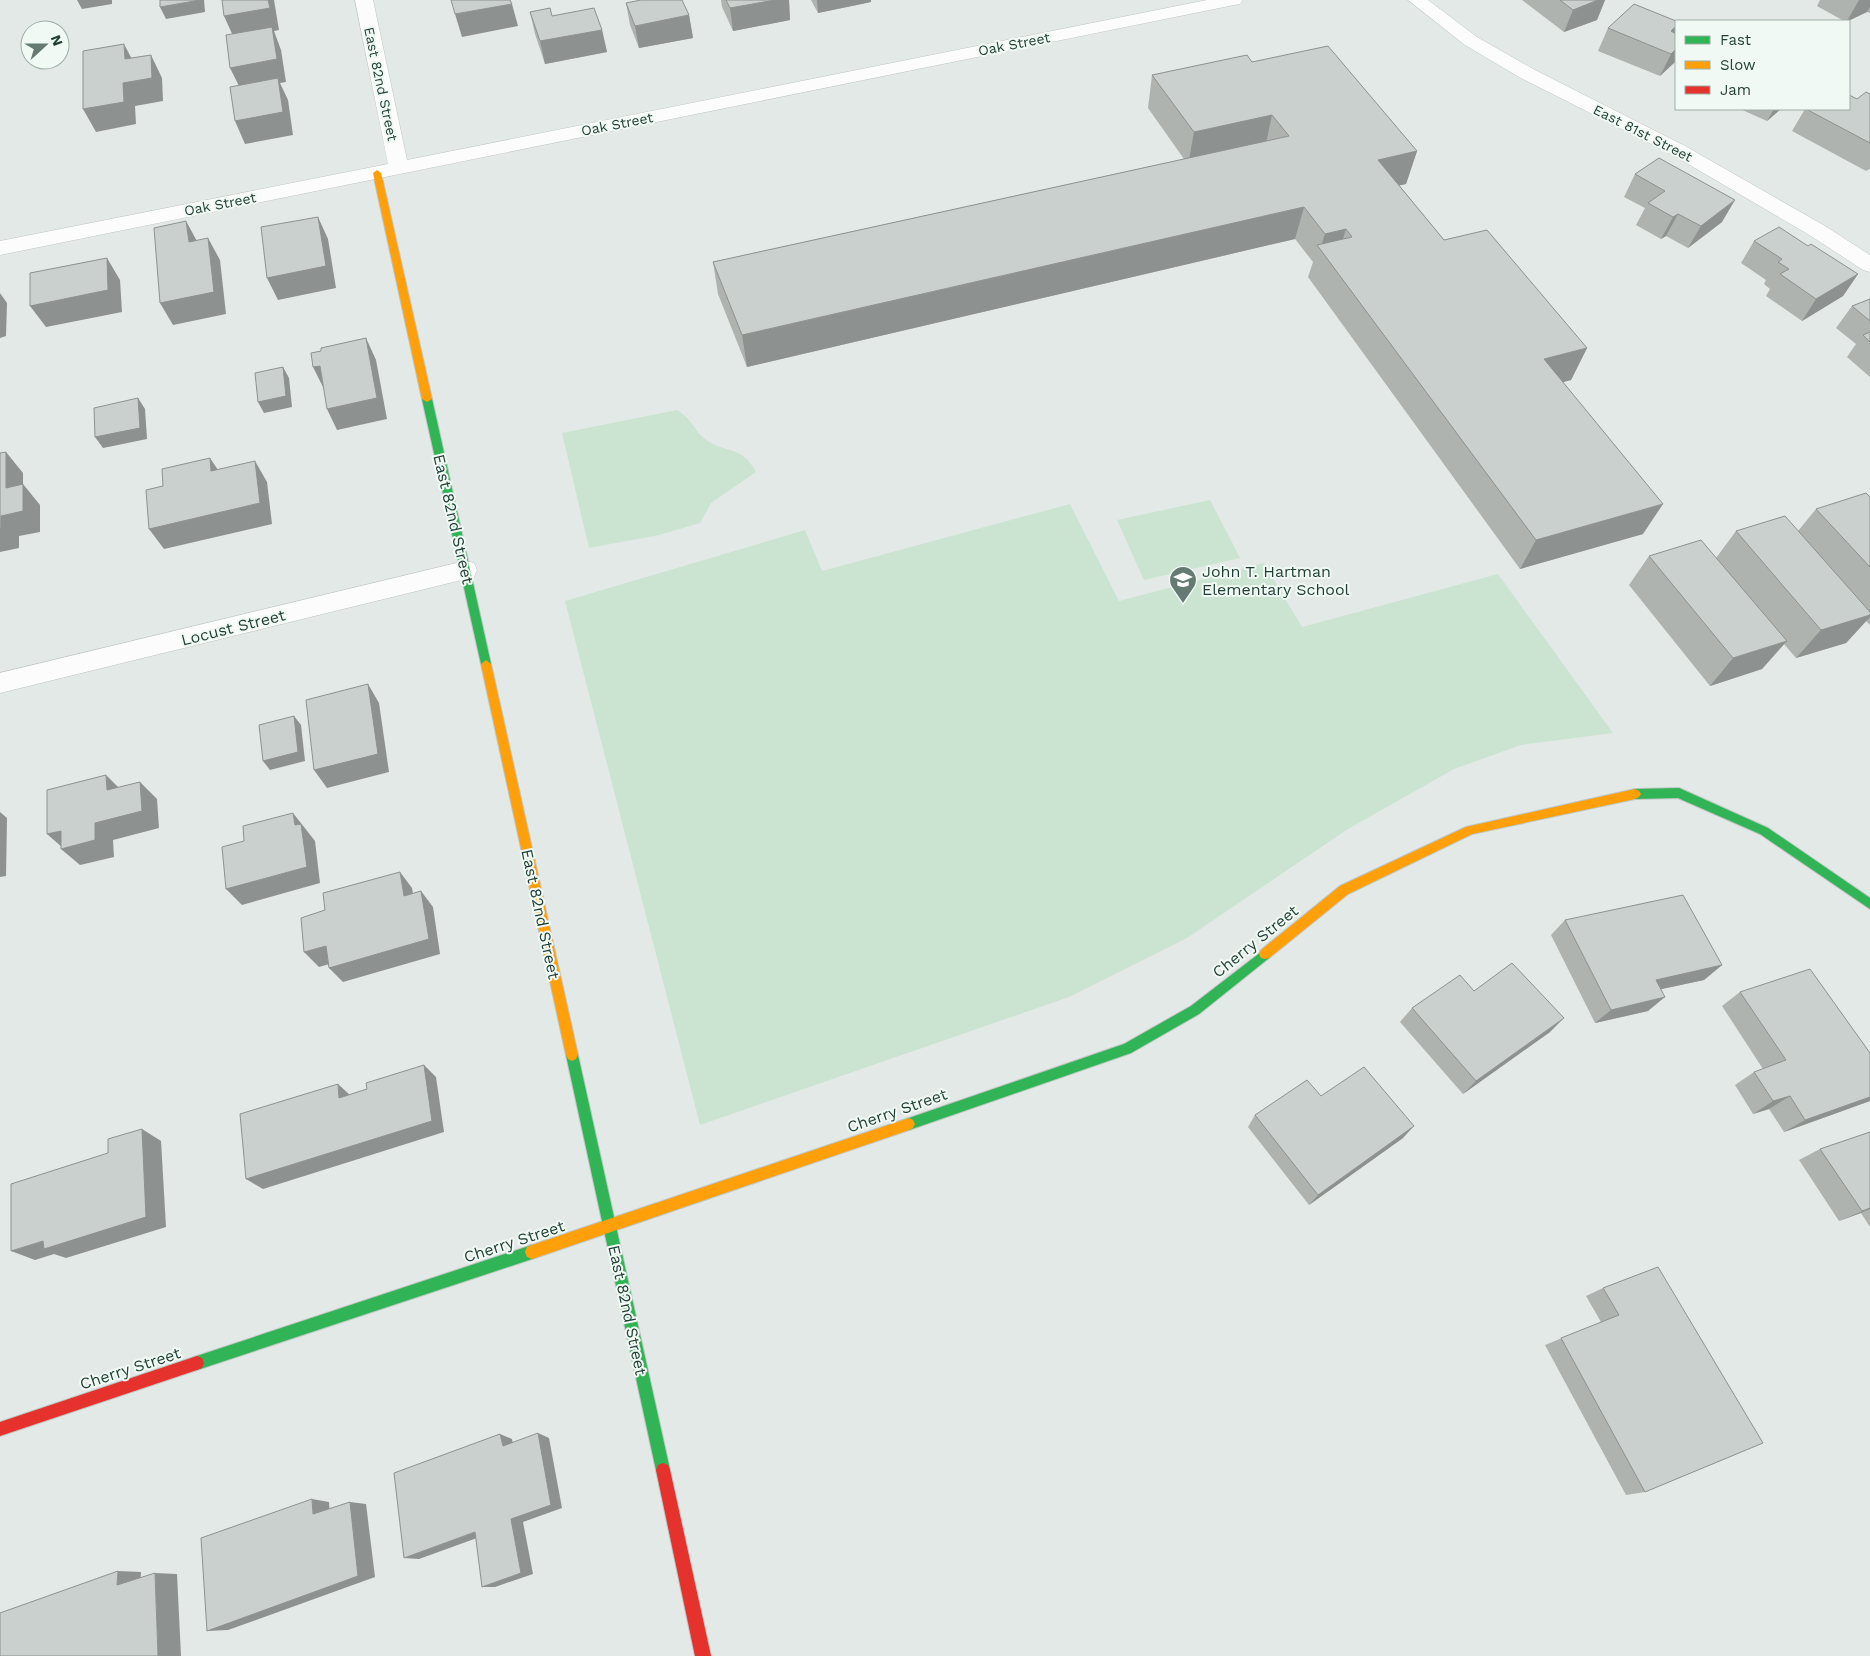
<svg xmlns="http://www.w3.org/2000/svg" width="1870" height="1656" viewBox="0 0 1870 1656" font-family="'Work Sans',sans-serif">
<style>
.green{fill:#cbe4d2}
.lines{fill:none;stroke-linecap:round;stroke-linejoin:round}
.street-casing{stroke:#c0c6c3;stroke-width:1}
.fast-casing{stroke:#bec7c3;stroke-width:2}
.slow-casing{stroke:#bec7c3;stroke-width:2}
.jam-casing{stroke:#bec7c3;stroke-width:2}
.street{fill:#fbfcfb;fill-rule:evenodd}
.fast{fill:#30b455;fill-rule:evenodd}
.slow{fill:#ff9f0a;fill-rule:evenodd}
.jam{fill:#e5322d;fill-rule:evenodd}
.wall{fill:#aeb3b0}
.shaded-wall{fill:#8d9290}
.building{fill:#cad0cd;stroke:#8d9290}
.labels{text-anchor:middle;stroke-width:4;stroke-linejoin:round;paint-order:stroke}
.far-street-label{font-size:14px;fill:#1f3e35;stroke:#f1f9f4}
.street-label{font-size:16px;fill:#1f3e35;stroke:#f1f9f4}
.poi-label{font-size:16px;fill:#1f3e35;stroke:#f1f9f4;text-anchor:start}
</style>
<rect width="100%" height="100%" fill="#e3e9e6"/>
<g class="green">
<path d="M677,410C693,420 693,429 704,438C723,454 742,444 756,472L711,503L700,523L659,535L589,548L562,433Z"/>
<polygon points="1210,500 1240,558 1144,580 1117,520"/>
<polygon points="1070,504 1119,601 1264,563 1302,627 1498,574 1613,733 1521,745 1454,769 1348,829 1187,938 1069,997 700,1125 565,601 805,530 822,571"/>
</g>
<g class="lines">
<defs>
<g id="street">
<polygon points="355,0 373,0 407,160 1207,0 1243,0 1240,4 1234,5 0,255 0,241 388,164"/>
<polygon points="1408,0 1428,0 1477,37 1533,69 1685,146 1825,226 1870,255 1870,272 1863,270 1811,236 1671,154 1519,77 1465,45"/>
<polygon points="465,561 474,563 477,570 474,577 0,693 0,673"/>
</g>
<g id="fast">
<polygon points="427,396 432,399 491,664 486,668 481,664 422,399"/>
<polygon points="1679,788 1768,828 1870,898 1870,909 1760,834 1678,798 1635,799 1631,797 1629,794 1631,791 1635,789"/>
<polygon points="1265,949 1269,950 1271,954 1269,958 1199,1014 1131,1053 909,1130 905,1128 903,1124 905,1120 909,1118 1124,1044 1191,1006"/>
<polygon points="572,1049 576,1051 578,1055 670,1470 668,1475 663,1477 658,1475 656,1470 566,1055 568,1051"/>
<polygon points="532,1245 537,1247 539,1252 537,1257 532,1259 197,1370 192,1368 190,1363 192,1358 197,1356"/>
</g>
<g id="slow">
<polygon points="377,170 381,173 432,399 427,402 422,399 373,173"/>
<polygon points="486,660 491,664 578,1055 576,1059 572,1061 568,1059 566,1055 481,664"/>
<polygon points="1635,789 1639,791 1641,794 1639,797 1635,799 1472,834 1348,894 1269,958 1265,959 1261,958 1259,954 1261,950 1340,886 1466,827"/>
<polygon points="909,1118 913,1120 915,1124 913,1128 909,1130 532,1259 527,1257 525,1252 527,1247 532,1245"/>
</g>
<g id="jam">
<polygon points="197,1356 202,1358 204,1363 202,1368 197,1370 0,1436 0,1422"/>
<polygon points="663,1463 668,1465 670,1470 711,1656 695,1656 656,1470 658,1465"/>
</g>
</defs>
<use href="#street" class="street-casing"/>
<use href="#fast" class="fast-casing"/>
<use href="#slow" class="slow-casing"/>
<use href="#jam" class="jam-casing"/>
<use href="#street" class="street"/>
<use href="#fast" class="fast"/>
<use href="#slow" class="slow"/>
<use href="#jam" class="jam"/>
</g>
<g class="wall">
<polygon points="721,0 789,0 790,20 733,31 722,7"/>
<polygon points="811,0 871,0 871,2 818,13"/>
<polygon points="1522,0 1605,0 1597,20 1564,32"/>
<polygon points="1820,0 1870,0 1870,13 1867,12 1848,21 1844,21 1817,6"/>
<polygon points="626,3 689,15 693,38 639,48 630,25"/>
<polygon points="530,12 552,16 602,30 607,52 545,64 535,34"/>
<polygon points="1676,21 1676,31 1675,33 1676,61 1660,76 1598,51 1608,28"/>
<polygon points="1252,62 1417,151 1406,184 1399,185 1444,240 1587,348 1571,380 1563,382 1643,534 1520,569 1308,277 1313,262 1295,239 747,367 718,294 713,262 1184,159 1148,108 1152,75"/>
<polygon points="1870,94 1870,169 1866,171 1792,131 1805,109 1849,109 1857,99"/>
<polygon points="1740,109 1781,109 1767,121"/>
<polygon points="1635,174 1722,222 1688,248 1666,236 1661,239 1636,225 1645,208 1624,197"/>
<polygon points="1754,241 1808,246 1858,274 1843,296 1802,321 1766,296 1770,289 1764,284 1766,280 1741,263"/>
<polygon points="1870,299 1870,377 1847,357 1856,344 1836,328 1852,306"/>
<polygon points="1870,497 1870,625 1866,621 1846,643 1796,658 1784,644 1762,669 1710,686 1629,585 1649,556 1716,558 1736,531 1798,531 1816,509"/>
<polygon points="1565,920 1722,965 1704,980 1661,989 1648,1011 1595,1023 1551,935"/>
<polygon points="1474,991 1550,1032 1463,1094 1400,1022 1412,1008"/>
<polygon points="1740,992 1870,1101 1784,1132 1769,1109 1753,1114 1735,1085 1754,1072 1763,1069 1722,1006"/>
<polygon points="1321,1096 1403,1138 1309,1205 1248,1127 1255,1115"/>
<polygon points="1870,1132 1870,1227 1861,1213 1839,1221 1799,1160 1820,1149"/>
<polygon points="1658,1267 1645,1492 1626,1495 1545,1345 1601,1322 1586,1296 1603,1288"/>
</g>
<g class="shaded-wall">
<polygon points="77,0 112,0 112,4 82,9"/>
<polygon points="200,0 204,0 205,12 166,19 160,7"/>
<polygon points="268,0 274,0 279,30 274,31 281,50 286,82 280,83 288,100 293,135 245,144 235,121 241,90 230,68 234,38 224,16"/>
<polygon points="775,0 789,0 790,20 733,31 730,8"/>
<polygon points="817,0 871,0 871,2 818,13"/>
<polygon points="1598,0 1605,0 1597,20 1564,32 1573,10"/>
<polygon points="1859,0 1870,0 1870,7 1867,12 1848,21 1847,21"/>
<polygon points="512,4 518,26 462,37 455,14"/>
<polygon points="689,15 693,38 639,48 635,26"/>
<polygon points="1676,26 1676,31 1669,45 1671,31"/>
<polygon points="602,30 607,52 545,64 540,41"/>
<polygon points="124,44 136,67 151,55 162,78 163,101 135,106 136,124 96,132 83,109 123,83 125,59"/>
<polygon points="1676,49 1676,61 1660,76 1671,54"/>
<polygon points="1774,109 1781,109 1767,121"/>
<polygon points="1272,115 1265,148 1188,165 1194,132"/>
<polygon points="1417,151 1406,184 1368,193 1378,160"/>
<polygon points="1735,200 1722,222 1688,248 1701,226"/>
<polygon points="1304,207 1295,239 747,367 742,335"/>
<polygon points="1678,214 1666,236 1661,239 1673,217"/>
<polygon points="318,217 328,239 336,288 278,300 267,278"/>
<polygon points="186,221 198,243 189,242"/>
<polygon points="1346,229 1336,261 1320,249 1325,234"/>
<polygon points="208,238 220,260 226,314 173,325 160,303"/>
<polygon points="107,258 120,280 122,312 46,327 30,306"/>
<polygon points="1858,274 1843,296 1802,321 1816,299"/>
<polygon points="0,293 7,303 6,336 0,338"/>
<polygon points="366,338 376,360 387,419 337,430 327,409"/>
<polygon points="1587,348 1571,380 1529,391 1544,359"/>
<polygon points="320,366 324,389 313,367"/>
<polygon points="283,367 289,378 292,407 264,413 258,402"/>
<polygon points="138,398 145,409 147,439 103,448 95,437"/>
<polygon points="6,452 23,473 23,508 6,488"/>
<polygon points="210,458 224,479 211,471"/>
<polygon points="255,461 267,482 272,524 164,549 149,529"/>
<polygon points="23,484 40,505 40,532 19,536 19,548 0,552 0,528 1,516"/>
<polygon points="1663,504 1643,534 1520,569 1536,540"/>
<polygon points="1870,615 1870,617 1846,643 1796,658 1821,630"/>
<polygon points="1787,641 1762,669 1710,686 1733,658"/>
<polygon points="368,684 379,703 389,772 327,788 314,770"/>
<polygon points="294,716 301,725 305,761 270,770 263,761"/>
<polygon points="106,775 124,793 107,790"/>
<polygon points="140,782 157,799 159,828 113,840 114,857 80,865 61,849 63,848 47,834 95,823"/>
<polygon points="0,812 7,818 6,876 0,877"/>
<polygon points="293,813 315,841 320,883 242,905 226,889 295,825"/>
<polygon points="400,872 412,888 416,912 404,896"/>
<polygon points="421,891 433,907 440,954 343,982 329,968"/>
<polygon points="326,946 340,961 319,967 304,952"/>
<polygon points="1722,965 1704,980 1639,994 1656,980"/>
<polygon points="1665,997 1648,1011 1595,1023 1611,1010"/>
<polygon points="1564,1018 1550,1032 1463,1094 1476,1081"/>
<polygon points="424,1065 436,1077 444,1132 263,1189 246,1179"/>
<polygon points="338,1084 352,1097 339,1098"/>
<polygon points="1790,1096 1769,1109 1753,1114 1773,1101"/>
<polygon points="1870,1097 1870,1101 1784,1132 1805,1120"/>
<polygon points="1414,1126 1403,1138 1309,1205 1318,1195"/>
<polygon points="142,1129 161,1141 166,1227 66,1258 54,1254 35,1260 11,1251 43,1241"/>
<polygon points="1870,1208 1870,1209 1861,1213 1839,1221"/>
<polygon points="538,1433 549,1438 562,1508 523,1522 533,1574 495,1587 482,1587 511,1519"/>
<polygon points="500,1434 512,1439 514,1450 503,1446"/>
<polygon points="312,1499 329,1502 330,1517 313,1514"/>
<polygon points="350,1502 366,1504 375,1577 228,1630 207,1631"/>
<polygon points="475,1532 488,1534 419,1559 404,1558"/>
<polygon points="118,1571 141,1572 140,1586 117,1585"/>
<polygon points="155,1573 177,1574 181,1656 158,1656"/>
</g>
<g class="building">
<polygon points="160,0 200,0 160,7"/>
<polygon points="222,0 268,0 270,8 224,16"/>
<polygon points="451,0 510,0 512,4 455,14"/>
<polygon points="641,0 682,0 689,15 635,26 626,3"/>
<polygon points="726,0 775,0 730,8"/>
<polygon points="1560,0 1598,0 1573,10"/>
<polygon points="1634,4 1676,21 1676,26 1671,31 1676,34 1676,49 1671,54 1608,28"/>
<polygon points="550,8 552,16 594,8 602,30 540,41 530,12"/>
<polygon points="272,27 277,59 230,68 226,35"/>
<polygon points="124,44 125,59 151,55 152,78 123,83 124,102 83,109 83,51"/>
<polygon points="1328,46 1417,151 1378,160 1444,240 1487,230 1587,348 1544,359 1663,504 1536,540 1317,245 1352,237 1346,229 1325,234 1304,207 742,335 713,262 1289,136 1272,115 1194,132 1152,75 1247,55 1252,62"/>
<polygon points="278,78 283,112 235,121 230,87"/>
<polygon points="1866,92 1870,94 1870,143 1806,109 1849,109 1849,95 1857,99"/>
<polygon points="1659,158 1735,200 1701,226 1678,214 1673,217 1648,203 1665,191 1635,174"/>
<polygon points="318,217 326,266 267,278 261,227"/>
<polygon points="186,221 189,242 208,238 214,292 160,303 154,228"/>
<polygon points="1779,227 1808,246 1811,244 1858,274 1816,299 1780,274 1789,269 1778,262 1782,259 1754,241"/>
<polygon points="107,258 108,290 30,306 30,273"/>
<polygon points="1870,299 1870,321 1852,306"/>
<polygon points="1870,332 1870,342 1863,335"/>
<polygon points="366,338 377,398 327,409 320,366 313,367 311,353 321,351 321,348"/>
<polygon points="283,367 286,396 258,402 255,373"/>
<polygon points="138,398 140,428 95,437 94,408"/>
<polygon points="6,452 6,488 23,484 23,511 1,516 1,528 0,528 0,453"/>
<polygon points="210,458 211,471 255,461 260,503 149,529 146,490 163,486 162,469"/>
<polygon points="1866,493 1870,497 1870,567 1816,509"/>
<polygon points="1785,516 1870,612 1870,615 1821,630 1736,531"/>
<polygon points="1701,540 1787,641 1733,658 1649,556"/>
<polygon points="368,684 378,754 314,770 306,700"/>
<polygon points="294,716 298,752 263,761 259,725"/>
<polygon points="106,775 107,790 140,782 142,811 95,823 95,840 61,849 61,831 47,834 47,790"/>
<polygon points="293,813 295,825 301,824 307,867 226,889 222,847 244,841 243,826"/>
<polygon points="400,872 404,896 421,891 429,939 329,968 326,946 304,952 301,918 325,910 323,893"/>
<polygon points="1683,895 1722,965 1656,980 1665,997 1611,1010 1565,920"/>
<polygon points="1512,963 1564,1018 1476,1081 1412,1008 1460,975 1474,991"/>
<polygon points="1810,969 1870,1053 1870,1097 1805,1120 1790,1096 1773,1101 1754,1072 1786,1060 1740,992"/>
<polygon points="424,1065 432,1121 246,1179 240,1114 338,1084 339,1098 367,1089 366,1083"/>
<polygon points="1364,1067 1414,1126 1318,1195 1255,1115 1307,1080 1321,1096"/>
<polygon points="142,1129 146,1217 44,1249 43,1241 11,1251 11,1184 108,1153 108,1139"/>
<polygon points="1870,1132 1870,1208 1862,1211 1820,1149"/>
<polygon points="1658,1267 1763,1443 1645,1492 1561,1338 1619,1315 1603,1288"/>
<polygon points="538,1433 551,1505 511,1519 521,1573 482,1587 475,1532 404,1558 394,1473 500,1434 503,1446"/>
<polygon points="312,1499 313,1514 350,1502 358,1576 207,1631 201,1538"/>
<polygon points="118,1571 117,1585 155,1573 158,1656 0,1656 0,1613"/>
</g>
<defs>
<symbol id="school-pin" viewBox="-11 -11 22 30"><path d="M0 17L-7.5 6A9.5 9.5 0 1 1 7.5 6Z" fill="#647a73" stroke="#f1f9f4"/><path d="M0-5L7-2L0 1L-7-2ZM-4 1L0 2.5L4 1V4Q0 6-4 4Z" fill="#fff"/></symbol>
</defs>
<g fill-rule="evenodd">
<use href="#school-pin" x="1167" y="564" width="32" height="43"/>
</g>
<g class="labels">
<g class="far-street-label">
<text transform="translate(1014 44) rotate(-11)" y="5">Oak Street</text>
<text transform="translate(381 84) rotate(78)" y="5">East 82nd Street</text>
<text transform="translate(617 124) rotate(-11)" y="5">Oak Street</text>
<text transform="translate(1643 133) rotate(27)" y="5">East 81st Street</text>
<text transform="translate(220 204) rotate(-11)" y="5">Oak Street</text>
</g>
<g class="street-label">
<text transform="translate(454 519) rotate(77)" y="6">East 82nd Street</text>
<text transform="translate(233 627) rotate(-14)" y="6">Locust Street</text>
<text transform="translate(541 914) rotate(78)" y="6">East 82nd Street</text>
<text transform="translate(1255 941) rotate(-39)" y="6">Cherry Street</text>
<text transform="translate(897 1110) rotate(-19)" y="6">Cherry Street</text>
<text transform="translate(514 1241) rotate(-18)" y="6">Cherry Street</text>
<text transform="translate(628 1310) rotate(78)" y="6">East 82nd Street</text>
<text transform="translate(130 1368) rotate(-18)" y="6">Cherry Street</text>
</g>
<g class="poi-label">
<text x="1202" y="577">John T. Hartman<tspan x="1202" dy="18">Elementary School</tspan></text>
</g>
</g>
<rect x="1675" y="20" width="175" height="90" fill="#f1f9f4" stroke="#9daea8"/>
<rect x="1685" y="36" width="25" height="8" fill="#30b455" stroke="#9daea8"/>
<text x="1720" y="45" font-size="15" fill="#1f3e35">Fast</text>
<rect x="1685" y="61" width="25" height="8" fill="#ff9f0a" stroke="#9daea8"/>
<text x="1720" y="70" font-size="15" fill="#1f3e35">Slow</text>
<rect x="1685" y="86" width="25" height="8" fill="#e5322d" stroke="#9daea8"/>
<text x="1720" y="95" font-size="15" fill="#1f3e35">Jam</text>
<g transform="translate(45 45) rotate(69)"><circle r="24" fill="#f1f9f4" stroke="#9daea8"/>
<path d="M0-4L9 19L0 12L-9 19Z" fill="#647a73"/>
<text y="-8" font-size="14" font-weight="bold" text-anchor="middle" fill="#1f3e35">N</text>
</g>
</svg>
